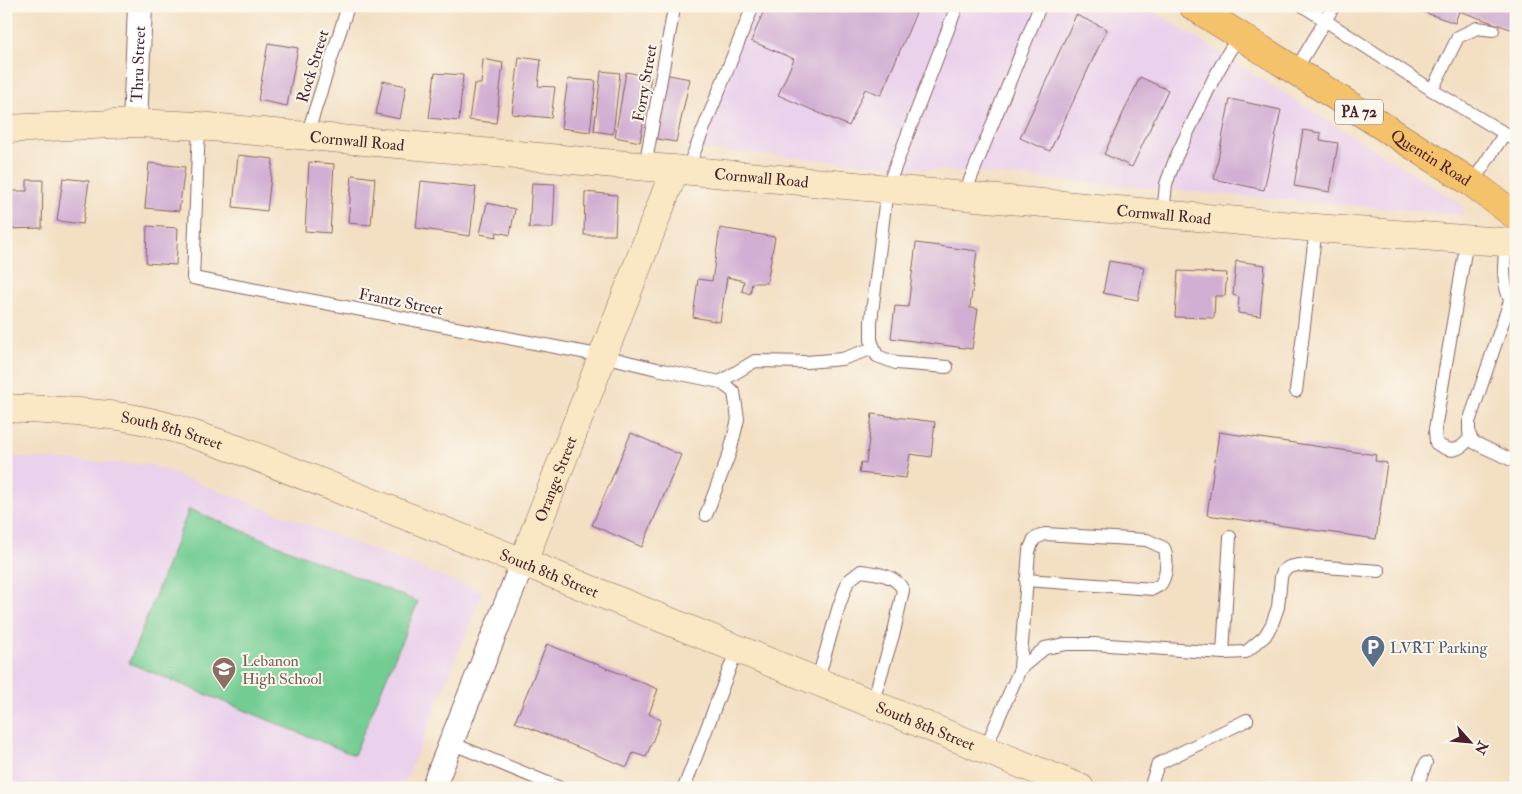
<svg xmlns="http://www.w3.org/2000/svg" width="1522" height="794" viewBox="0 0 1522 794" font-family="'IM FELL Double Pica',serif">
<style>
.built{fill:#ead1ec}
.green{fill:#73cd93;stroke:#5e765f}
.building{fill:#d1aed3}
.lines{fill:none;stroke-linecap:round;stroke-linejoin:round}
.lane-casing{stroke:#856260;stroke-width:14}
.street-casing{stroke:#856260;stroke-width:26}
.secondary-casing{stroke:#856260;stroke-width:29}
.highway-casing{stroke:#856260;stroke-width:29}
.lane{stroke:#fff;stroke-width:12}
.street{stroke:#fff;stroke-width:24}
.secondary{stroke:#fae7c3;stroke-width:28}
.highway{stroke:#f3c26a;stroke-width:28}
.labels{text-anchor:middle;stroke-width:4;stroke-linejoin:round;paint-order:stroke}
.shield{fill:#fbf7ec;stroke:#7f6065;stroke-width:1}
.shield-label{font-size:15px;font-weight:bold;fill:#4a1f2b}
.street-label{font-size:16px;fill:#4a1f2b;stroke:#fbf7ec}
.service-label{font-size:16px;fill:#4e5e75;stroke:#fbf7ec;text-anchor:start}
.education-label{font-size:16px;fill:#785e54;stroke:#fbf7ec;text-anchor:start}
</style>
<rect width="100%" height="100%" fill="#fbf7ec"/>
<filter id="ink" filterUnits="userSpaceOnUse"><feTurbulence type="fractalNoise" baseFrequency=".02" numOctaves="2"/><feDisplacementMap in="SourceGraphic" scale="10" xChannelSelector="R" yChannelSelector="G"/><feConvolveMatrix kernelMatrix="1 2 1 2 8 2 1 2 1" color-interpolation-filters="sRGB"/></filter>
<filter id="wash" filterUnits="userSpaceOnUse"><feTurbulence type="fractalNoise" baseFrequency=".0096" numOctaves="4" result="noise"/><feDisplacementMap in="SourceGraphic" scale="20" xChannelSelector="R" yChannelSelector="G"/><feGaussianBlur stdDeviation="1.12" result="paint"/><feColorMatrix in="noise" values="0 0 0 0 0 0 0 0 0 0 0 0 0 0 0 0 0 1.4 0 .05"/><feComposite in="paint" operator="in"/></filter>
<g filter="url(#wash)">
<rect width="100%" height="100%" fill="#f3dfc2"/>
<g class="built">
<polygon points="752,6 1145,6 1460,203 1464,215 696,149"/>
<polygon points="6,457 151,465 483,592 403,788 6,788"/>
</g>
<polygon class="green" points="189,509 418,602 354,755 129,663"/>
<g id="blocks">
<g class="building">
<polygon points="72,6 100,6 100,9 72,8"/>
<polygon points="766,6 919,6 881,95 865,89 849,126 778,95 794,59 751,41"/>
<polygon points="1406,6 1516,6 1516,31 1459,11 1455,23"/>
<polygon points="1076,15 1107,29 1050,151 1020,138"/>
<polygon points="268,43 298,48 287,106 258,100"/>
<polygon points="519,57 541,60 538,86 555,87 551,118 512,114"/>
<polygon points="483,59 503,63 496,123 469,120 474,84 481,84"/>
<polygon points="601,71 620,73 613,134 594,131"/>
<polygon points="626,72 651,77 640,142 615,137"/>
<polygon points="435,73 463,75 459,121 429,118"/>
<polygon points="664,74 690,79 676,142 651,138"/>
<polygon points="1140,77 1168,90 1132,167 1104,154"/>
<polygon points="568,79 596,81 590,132 561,128"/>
<polygon points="383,81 406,86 400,119 376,114"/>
<polygon points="1230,99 1281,110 1264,190 1214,179"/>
<polygon points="1303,130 1321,133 1320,140 1338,143 1330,192 1294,186"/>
<polygon points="238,155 273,159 267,211 233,207"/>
<polygon points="309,162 334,164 330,233 305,231"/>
<polygon points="149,163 185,167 179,211 145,208"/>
<polygon points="352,175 375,178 371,225 348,223"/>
<polygon points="63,178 89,181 83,224 57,221"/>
<polygon points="27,180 43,180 42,228 6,229 6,191 27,191"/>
<polygon points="421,181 476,187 470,236 416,228"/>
<polygon points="532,183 555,184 553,228 529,228"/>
<polygon points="585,192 617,195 615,235 584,235"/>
<polygon points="487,203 515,209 510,235 497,232 496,237 480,234"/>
<polygon points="147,226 178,228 176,265 146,263"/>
<polygon points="720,228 775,237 767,283 752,283 750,294 742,291 744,281 727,277 720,322 693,317 698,279 712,281"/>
<polygon points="916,243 977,251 970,308 978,309 972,349 891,338 895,306 908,307"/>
<polygon points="1109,261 1144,267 1138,300 1103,293"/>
<polygon points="1236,261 1265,265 1260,316 1238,313 1239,297 1233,295"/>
<polygon points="1178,271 1227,273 1225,296 1215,296 1214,318 1175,317"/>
<polygon points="872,414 935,422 931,457 910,454 906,478 859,473 861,462 866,463"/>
<polygon points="1219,432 1376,455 1375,461 1387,463 1376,539 1207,515"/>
<polygon points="631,433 681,455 642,547 592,525"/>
<polygon points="547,644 658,689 649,714 661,720 646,757 633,753 627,767 515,722"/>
</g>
</g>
</g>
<g filter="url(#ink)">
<use href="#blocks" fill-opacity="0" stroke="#856260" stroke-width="1"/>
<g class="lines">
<defs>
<g id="lane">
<polyline points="1303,6 1432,90 1516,140"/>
<polyline points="1295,71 1334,6"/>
<polyline points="1432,90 1458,37 1477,28 1493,30"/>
<polyline points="199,126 193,278 603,356 657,369 720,382 734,392 738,419 730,452 706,515"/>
<polyline points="307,135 348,6"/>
<polyline points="645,166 673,14 673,6"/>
<polyline points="687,170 753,6"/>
<polyline points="1472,183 1505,133"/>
<polyline points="964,195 1040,6"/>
<polyline points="1163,214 1166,184 1176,157 1213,80 1228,53 1239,36"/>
<path d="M1467,240L1435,429L1436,443C1450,453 1459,452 1470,438"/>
<path d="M1507,241C1503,262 1501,288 1514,306"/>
<path d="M1510,301L1469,422C1469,431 1468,437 1475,443L1514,461"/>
<polyline points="947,367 896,363 877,356 871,340 871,321 887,188 957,6"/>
<polyline points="720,382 755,361 807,362 842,359 874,348"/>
<polyline points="1296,391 1316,228"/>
<polyline points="1223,653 1230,537"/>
<path d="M1020,669L1029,551L1034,539L1045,534L1147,540L1164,548C1168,557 1167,577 1160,585C1159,586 1154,588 1153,589L1026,580"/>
<path d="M817,682L839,606L848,581L861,571C876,573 896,575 903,590L894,632L872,704"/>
<polyline points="451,743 560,788"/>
<polyline points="985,749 1020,669 1045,648 1066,644 1094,644 1223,653 1246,652 1265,636 1272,624 1278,607 1281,577 1283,571 1289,567 1298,565 1379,571"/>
<polyline points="684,788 737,649"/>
<polyline points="1150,788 1158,764 1247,720"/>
<polyline points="1416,788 1426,763"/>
</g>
<g id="street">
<path id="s1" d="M135,123L140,6"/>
<polyline points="433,788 523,562"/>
</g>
<g id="secondary">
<path id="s2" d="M6,129L135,123L199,126L1316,228L1516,243"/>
<path id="s3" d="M6,408C46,410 86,411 125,417C164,423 201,437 239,450L523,562L1080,788"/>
<path id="s4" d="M523,562L675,169"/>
</g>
<g id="highway">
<path id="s5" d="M1193,6L1472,183L1516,216"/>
</g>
</defs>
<use href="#lane" class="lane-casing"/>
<use href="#street" class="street-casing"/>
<use href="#secondary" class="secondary-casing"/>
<use href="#highway" class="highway-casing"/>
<use href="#lane" class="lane"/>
<use href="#street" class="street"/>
<use href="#secondary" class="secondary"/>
<use href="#highway" class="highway"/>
</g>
</g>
<defs>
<symbol id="parking-pin" viewBox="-11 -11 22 30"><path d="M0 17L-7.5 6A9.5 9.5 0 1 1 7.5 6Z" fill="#5c6f8a" stroke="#fbf7ec"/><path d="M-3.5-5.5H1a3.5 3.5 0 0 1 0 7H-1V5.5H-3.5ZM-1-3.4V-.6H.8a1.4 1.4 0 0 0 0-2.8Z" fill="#fff"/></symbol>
<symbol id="school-pin" viewBox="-11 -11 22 30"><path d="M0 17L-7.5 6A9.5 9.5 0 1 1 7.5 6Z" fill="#8d6e63" stroke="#fbf7ec"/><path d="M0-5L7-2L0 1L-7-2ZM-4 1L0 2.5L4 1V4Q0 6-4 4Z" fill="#fff"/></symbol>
</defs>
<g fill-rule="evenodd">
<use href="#parking-pin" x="1359" y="633" width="28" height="38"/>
<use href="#school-pin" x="210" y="655" width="28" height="38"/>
</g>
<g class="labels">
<rect class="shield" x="1335" y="99.5" width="48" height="25" rx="4"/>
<g class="shield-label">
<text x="1359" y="117">PA 72</text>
</g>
<g class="street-label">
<text dy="6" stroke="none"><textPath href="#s1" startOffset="59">Thru Street</textPath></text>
<text transform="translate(312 66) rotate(-73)" y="6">Rock Street</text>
<text transform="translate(644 83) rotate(-80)" y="6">Forry Street</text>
<text dy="6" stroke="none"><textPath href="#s2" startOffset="352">Cornwall Road</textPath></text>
<text dy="6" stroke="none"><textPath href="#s5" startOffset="282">Quentin Road</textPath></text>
<text dy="6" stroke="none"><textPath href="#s2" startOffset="758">Cornwall Road</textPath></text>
<text dy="6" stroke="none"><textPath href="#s2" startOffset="1162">Cornwall Road</textPath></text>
<text transform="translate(401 301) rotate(11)" y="6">Frantz Street</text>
<text dy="6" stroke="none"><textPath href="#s3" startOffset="168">South 8th Street</textPath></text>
<text dy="6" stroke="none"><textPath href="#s4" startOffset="89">Orange Street</textPath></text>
<text dy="6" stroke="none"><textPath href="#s3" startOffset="572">South 8th Street</textPath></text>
<text dy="6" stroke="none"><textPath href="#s3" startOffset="978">South 8th Street</textPath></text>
</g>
<g class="service-label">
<text x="1390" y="653">LVRT Parking</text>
</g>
<g class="education-label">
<text x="242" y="666">Lebanon<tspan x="242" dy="18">High School</tspan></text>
</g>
</g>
<rect width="1522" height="794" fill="none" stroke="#fbf7ec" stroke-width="25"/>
<g transform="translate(1470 742) rotate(117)" stroke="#fbf7ec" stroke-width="4" paint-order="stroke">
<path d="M0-4L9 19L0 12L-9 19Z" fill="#4a1f2b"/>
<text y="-8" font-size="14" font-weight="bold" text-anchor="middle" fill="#4a1f2b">N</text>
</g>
</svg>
